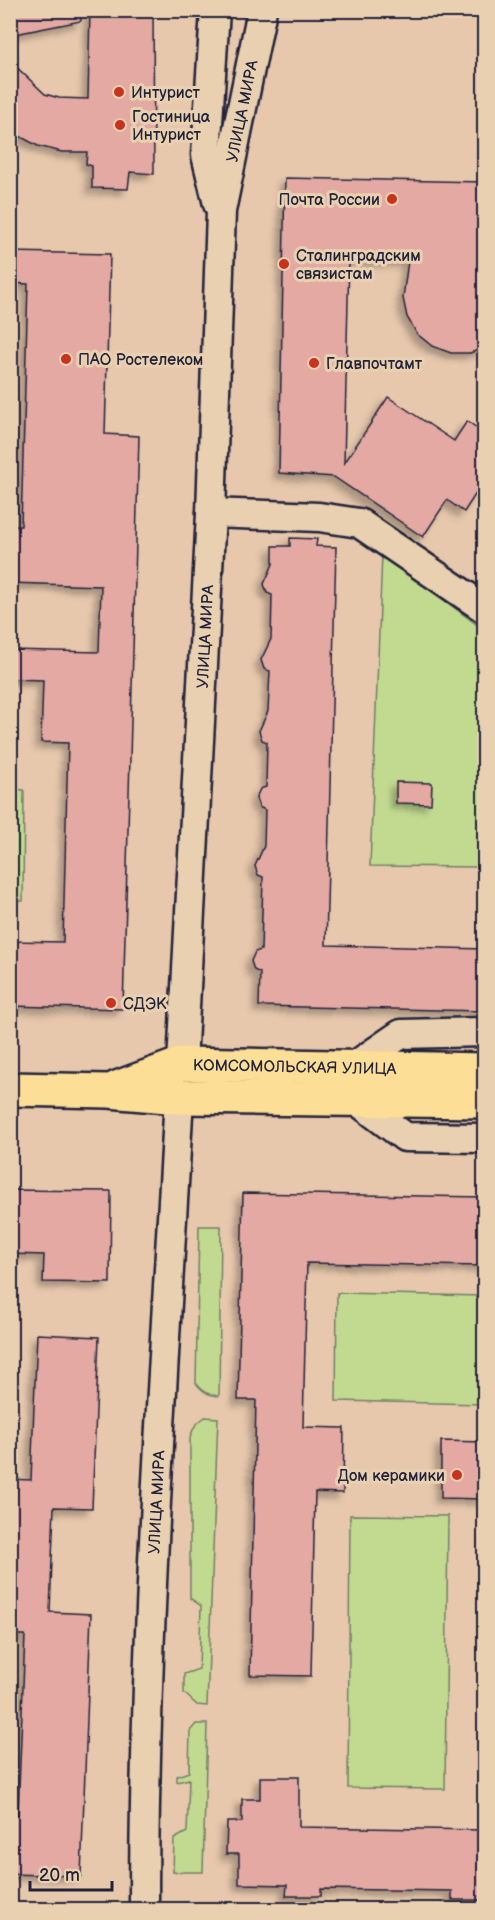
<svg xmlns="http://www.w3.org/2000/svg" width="495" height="1920" viewBox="0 0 495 1920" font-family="'Balsamiq Sans',sans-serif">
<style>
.green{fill:#c2da90;stroke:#727e66;stroke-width:1.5}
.building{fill:#e3a9a2;stroke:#22223b;stroke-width:1.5;filter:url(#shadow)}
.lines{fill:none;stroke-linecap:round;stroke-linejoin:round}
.minor-casing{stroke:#22223b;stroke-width:33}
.major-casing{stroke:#22223b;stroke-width:38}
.minor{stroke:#e8d0b0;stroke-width:28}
.major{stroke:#fcde96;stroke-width:33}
.poi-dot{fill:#c8321e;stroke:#e8d0b0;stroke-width:2}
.labels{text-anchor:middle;stroke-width:6;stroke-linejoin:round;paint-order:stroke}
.poi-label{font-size:16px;fill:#22223b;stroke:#e8d0b0;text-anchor:start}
.street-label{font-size:16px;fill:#22223b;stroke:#e8d0b0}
</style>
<defs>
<filter id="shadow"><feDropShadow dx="-5.5" dy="5.5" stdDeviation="3" flood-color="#0004"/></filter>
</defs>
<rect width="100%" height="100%" fill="#e7c8ad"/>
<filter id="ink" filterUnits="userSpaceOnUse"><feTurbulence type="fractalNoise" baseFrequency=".0167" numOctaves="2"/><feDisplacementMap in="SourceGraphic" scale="12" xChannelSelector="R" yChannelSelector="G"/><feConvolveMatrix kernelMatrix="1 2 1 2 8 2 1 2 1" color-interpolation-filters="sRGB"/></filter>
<g filter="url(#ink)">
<g class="green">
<polygon points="382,554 484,630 484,867 370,866"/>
<polygon points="11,789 24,790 23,901 11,901"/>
<path d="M199,1226H221L219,1396C208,1395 203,1392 196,1383Z"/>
<polygon points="337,1293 484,1296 484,1404 336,1401"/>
<path d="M205,1417L218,1418L207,1706L197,1705L184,1693V1674L199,1669L201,1606L190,1598V1438C193,1428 196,1423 205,1417Z"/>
<polygon points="350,1515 448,1516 445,1789 348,1788"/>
<polygon points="196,1724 207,1724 203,1872 173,1872 174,1839 187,1832 189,1779 177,1782 177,1776 189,1772 190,1731"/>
</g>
<g class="building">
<polygon points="10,10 80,10 81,21 10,35"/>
<polygon points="90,10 153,10 154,174 130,172 128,189 92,188 92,166 86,164 87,152 62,152 38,146 10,131 10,61 45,94 59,98 88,99"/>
<polygon points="285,178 484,182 484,348 470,353 451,353 432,346 417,334 407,317 403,298 408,261 349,260 344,464 388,397 454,441 467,421 484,433 484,481 464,512 447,500 423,537 334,477 279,473"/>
<polygon points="10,252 110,254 105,434 139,436 123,1009 10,1006 10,941 63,942 68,743 41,742 43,680 10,679 10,650 99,652 101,586 10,583 10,526 21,526 28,284 10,283"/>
<polygon points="290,538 317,539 316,546 336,547 326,945 484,949 484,1011 259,1006 260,973 254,970 251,961 255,952 261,950 263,877 258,875 255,866 264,846 265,810 259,807 256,798 260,789 266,787 267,742 262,740 259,731 268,711 270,671 264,669 261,660 271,639 272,595 267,593 264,584 273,564 273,546 290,546"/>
<polygon points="396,782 432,783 431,804 396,803"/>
<polygon points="10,1190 111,1191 110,1283 43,1282 44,1255 10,1254"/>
<polygon points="243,1193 484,1197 484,1266 307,1263 303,1427 344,1428 343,1493 315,1492 311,1676 250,1675 256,1400 238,1400"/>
<polygon points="37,1334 99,1337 92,1508 54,1507 50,1612 91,1614 81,1876 10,1874 10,1815 18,1815 25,1635 10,1635 10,1479 31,1480"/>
<polygon points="441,1441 484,1442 484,1499 441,1498"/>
<polygon points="260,1777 299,1777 299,1827 484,1830 483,1900 452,1900 452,1891 321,1889 321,1896 286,1896 287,1885 239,1884 239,1854 226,1854 227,1822 242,1822 242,1799 260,1799"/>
</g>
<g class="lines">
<defs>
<g id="minor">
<polyline points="215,10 206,155 218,204"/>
<polyline points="211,513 319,517 359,523 484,608"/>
<path id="s1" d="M182,1064L211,513L221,211L262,10"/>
<polyline points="353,1067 401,1034 484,1032"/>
<polyline points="355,1099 405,1137 484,1138"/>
<path id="s2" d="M144,1910C144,1638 164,1367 179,1097"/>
</g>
<g id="major">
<path id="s3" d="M117,1088L182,1064L484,1070"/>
<polyline points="10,1089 109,1091 179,1097 484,1101"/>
</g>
</defs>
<use href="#minor" class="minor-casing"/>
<use href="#major" class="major-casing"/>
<use href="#minor" class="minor"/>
<use href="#major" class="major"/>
</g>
</g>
<g class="poi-dot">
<circle cx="119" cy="92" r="6"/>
<circle cx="120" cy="125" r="6"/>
<circle cx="392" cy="199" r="6"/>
<circle cx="284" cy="264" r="6"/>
<circle cx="66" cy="359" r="6"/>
<circle cx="314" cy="363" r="6"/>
<circle cx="111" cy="1003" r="6"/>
<circle cx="457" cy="1475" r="6"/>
</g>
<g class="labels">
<g class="poi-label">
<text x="131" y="98">Интурист</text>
<text x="132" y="122">Гостиница<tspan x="132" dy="18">Интурист</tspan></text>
<text x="380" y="205" text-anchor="end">Почта России</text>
<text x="296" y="261">Сталинградским<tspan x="296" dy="18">связистам</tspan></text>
<text x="78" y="365">ПАО Ростелеком</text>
<text x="326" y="369">Главпочтамт</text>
<text x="123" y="1009">СДЭК</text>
<text x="445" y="1481" text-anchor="end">Дом керамики</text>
</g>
<g class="street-label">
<text dy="6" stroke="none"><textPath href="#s1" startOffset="956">УЛИЦА МИРА</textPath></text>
<text dy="6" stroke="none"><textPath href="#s1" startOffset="428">УЛИЦА МИРА</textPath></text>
<text dy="6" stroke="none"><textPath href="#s3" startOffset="182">КОМСОМОЛЬСКАЯ УЛИЦА</textPath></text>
<text dy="6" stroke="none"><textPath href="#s2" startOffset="408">УЛИЦА МИРА</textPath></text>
</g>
</g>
<rect width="495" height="1920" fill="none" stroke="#e8d0b0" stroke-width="36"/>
<rect x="18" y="18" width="459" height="1884" fill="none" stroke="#22223b" stroke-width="2" filter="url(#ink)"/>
<path d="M30 1881v9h82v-9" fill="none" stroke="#22223b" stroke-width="3"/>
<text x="39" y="1881" font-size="18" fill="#22223b" stroke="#e8d0b0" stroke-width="4.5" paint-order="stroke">20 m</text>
</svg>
